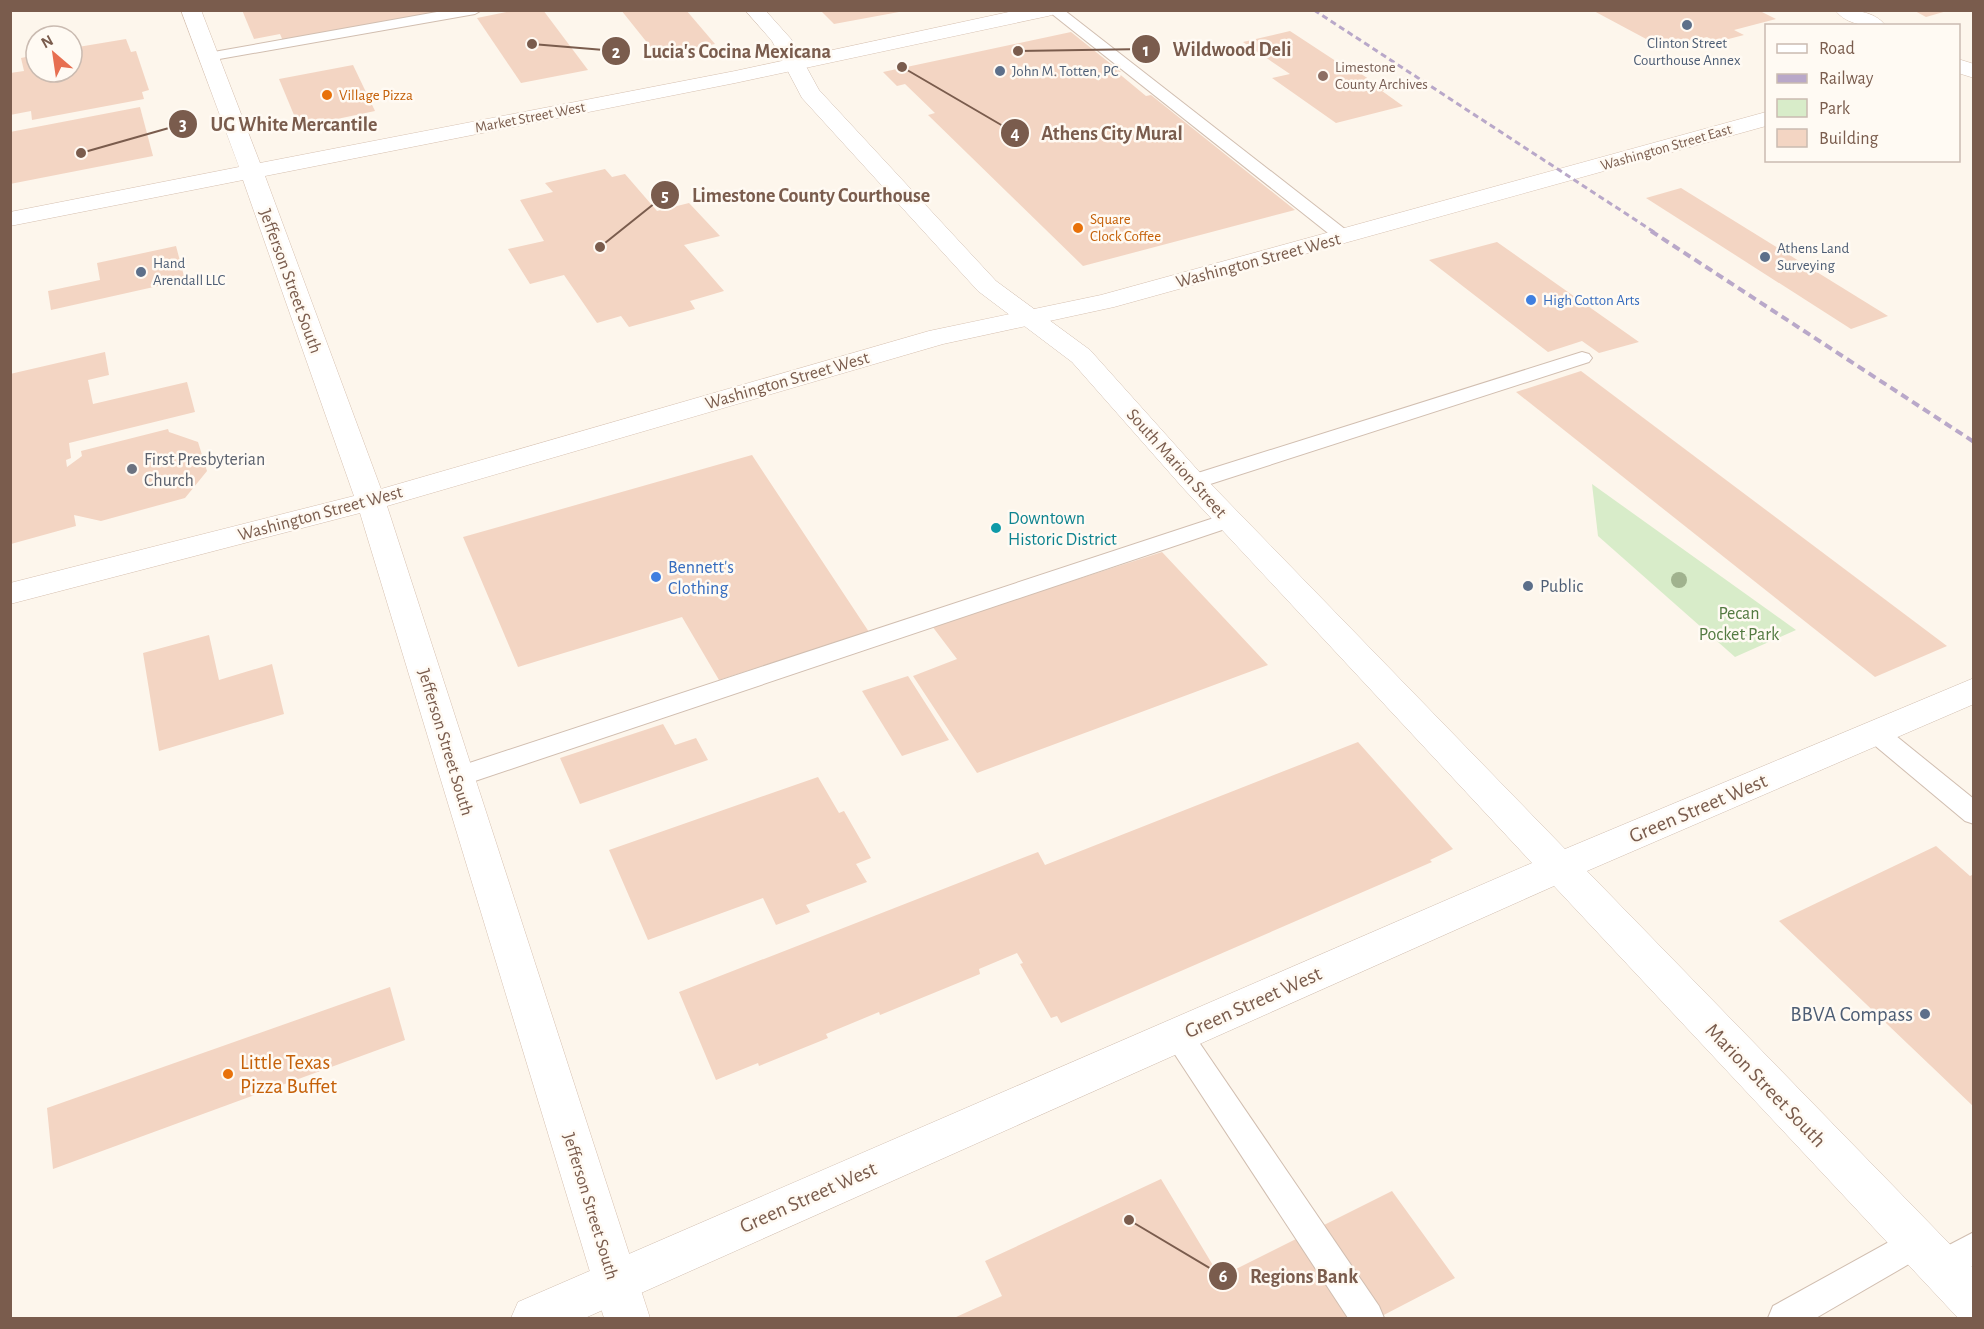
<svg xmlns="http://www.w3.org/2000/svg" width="1984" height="1329" viewBox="0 0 1984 1329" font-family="'Alegreya Sans',sans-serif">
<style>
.green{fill:#d8ecc9}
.building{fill:#f3d5c3}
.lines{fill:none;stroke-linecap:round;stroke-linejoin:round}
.lane-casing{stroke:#d1beb0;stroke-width:2}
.street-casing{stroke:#d1beb0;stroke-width:1}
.secondary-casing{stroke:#d6c0b0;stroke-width:1}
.lane{fill:#fff;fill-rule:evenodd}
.street{fill:#fff;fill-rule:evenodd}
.secondary{fill:#fff;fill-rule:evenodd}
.rail-far1{stroke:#b9a8c9;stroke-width:3;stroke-dasharray:6 4;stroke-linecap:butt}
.rail{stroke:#b9a8c9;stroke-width:4;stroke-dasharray:8 5;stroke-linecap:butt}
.tree{fill:#a0b28e}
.service-dot{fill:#5c6f8a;stroke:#fffaf3;stroke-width:2}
.education-dot{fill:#8d6e63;stroke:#fffaf3;stroke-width:2}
.food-dot{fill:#e8710a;stroke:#fffaf3;stroke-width:2}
.shop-dot{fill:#3f7fe0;stroke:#fffaf3;stroke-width:2}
.worship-dot{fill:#6b7280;stroke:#fffaf3;stroke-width:2}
.culture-dot{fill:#0f9aa8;stroke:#fffaf3;stroke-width:2}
.labels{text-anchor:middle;stroke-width:5;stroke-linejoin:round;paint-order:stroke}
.far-service-label{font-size:15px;fill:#4e5e75;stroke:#fffaf3;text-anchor:start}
.far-education-label{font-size:15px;fill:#785e54;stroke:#fffaf3;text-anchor:start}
.far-food-label{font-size:15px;fill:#c56008;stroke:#fffaf3;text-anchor:start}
.far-street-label{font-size:15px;fill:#7a5c4d;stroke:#fffaf3}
.far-shop-label{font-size:15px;fill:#366cbe;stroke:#fffaf3;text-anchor:start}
.street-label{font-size:18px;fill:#7a5c4d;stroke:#fffaf3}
.worship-label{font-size:18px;fill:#5b616d;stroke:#fffaf3;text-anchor:start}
.culture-label{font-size:18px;fill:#0d838f;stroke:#fffaf3;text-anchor:start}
.shop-label{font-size:18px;fill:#366cbe;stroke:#fffaf3;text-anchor:start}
.service-label{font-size:18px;fill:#4e5e75;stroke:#fffaf3;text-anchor:start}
.park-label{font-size:18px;fill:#537a41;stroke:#fffaf3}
.near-street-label{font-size:21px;fill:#7a5c4d;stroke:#fffaf3}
.near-service-label{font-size:21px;fill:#4e5e75;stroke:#fffaf3;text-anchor:end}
.near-food-label{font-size:21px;fill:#c56008;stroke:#fffaf3;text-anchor:start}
.leader{fill:none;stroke:#7a5c4d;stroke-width:2}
.callout-dot{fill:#7a5c4d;stroke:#fffaf3;stroke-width:2}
.mark-label{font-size:18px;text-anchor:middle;font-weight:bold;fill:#fff}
.callout-label{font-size:20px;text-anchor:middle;font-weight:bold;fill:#7a5c4d;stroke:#fffaf3;stroke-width:5;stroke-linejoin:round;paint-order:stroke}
</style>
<rect width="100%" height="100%" fill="#fdf6ec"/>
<polygon class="green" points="1592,484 1796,630 1735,657 1598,536"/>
<g class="building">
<polygon points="242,10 442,10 442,12 283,41 280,34 254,39"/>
<polygon points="516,10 543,10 588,70 521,83 477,18"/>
<polygon points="621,10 686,10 715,44 657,55"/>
<polygon points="820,10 899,10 899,12 834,24"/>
<polygon points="1592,10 1758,10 1776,19 1734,30 1744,35 1717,42 1707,37 1663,48"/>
<polygon points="1913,10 1947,10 1947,11 1926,17"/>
<polygon points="1290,31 1354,73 1358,72 1386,90 1382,91 1403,106 1336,123 1272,78 1290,74 1243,42"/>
<polygon points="1071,32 1121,72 1117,72 1146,96 1151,95 1295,210 1083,266 928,115 935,113 905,84 897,86 883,72"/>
<polygon points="126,39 131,52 136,51 149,90 142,92 144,99 32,120 31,111 10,115 10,73 24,71 21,58 36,55 36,72 72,72 72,48"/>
<polygon points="353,65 375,111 299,127 279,79"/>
<polygon points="140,107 153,156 10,184 10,132"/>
<polygon points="605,169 612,177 625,174 657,211 689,203 720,236 684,245 724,291 690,301 695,309 629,327 621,316 597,323 564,275 530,284 508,249 544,241 520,200 553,192 545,183"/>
<polygon points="1681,188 1888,316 1851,329 1646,198"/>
<polygon points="1497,242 1639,342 1599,353 1582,341 1548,352 1429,260"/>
<polygon points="176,246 185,280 51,310 48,291 100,280 97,263"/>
<polygon points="105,352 109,375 88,380 93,404 187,382 195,412 69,443 71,458 66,460 67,467 82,456 81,451 168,429 169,432 198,442 207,471 185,498 101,521 74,515 76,526 11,544 10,374"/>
<polygon points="1581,371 1947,646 1875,677 1516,392"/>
<polygon points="752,455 869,632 719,680 682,617 518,667 463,537"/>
<polygon points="1162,552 1268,665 977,773 913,676 957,659 932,626"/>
<polygon points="209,635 219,680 272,664 284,714 159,751 143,653"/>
<polygon points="908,676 949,740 902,756 862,691"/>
<polygon points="663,724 675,745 696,738 708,760 580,804 560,758"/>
<polygon points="1358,742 1453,849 1430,860 1432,862 1061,1023 1057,1016 1051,1018 1020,964 1023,963 1017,953 979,969 980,974 880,1015 879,1012 826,1034 828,1038 759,1066 758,1063 716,1080 679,992 1038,852 1045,865"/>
<polygon points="818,777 839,813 844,811 871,858 856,864 867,882 806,905 810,912 776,925 763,898 648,940 609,850"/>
<polygon points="1936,846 1970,876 1974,874 1974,1107 1779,921"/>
<polygon points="390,987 405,1040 53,1169 47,1108"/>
<polygon points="1161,1179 1220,1277 1392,1191 1455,1278 1378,1318 954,1318 1002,1296 985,1261"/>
</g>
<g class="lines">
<defs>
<g id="lane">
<polygon points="448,10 482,10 475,14 208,61 201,57 208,53"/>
<polygon points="1047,10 1064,10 1350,233 1353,237 1350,241 1338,241"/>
<polygon points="1582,352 1589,354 1592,358 1589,362 1201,487 1193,489 1185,487 1182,482 1185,477"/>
<polygon points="1229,513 1237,515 1240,520 1237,525 466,784 457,787 448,784 444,777 448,770"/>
<polygon points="1876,724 1885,727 1974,799 1974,824 1965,821 1867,739 1863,733 1867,727"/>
<polygon points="1178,1022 1188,1026 1379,1306 1384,1318 1348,1318 1168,1044 1163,1035 1168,1026"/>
<polygon points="1916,1227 1928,1231 1932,1242 1928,1253 1816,1318 1768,1318 1773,1306"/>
<polygon points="1974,1232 1974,1265 1940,1283 1928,1278 1923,1267 1928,1256"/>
</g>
<polygon id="street" points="745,10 765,10 791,39 819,90 996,281 1090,350 1203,476 1565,849 1974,678 1974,704 1587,871 1974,1269 1974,1318 1958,1318 1554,886 585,1318 511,1318 518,1302 1532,863 1183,488 1072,362 978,291 802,98 772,41"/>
<g id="secondary">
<polygon points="181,10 201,10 260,163 735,71 1018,10 1057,10 1055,14 1048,16 735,83 265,176 381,489 929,331 1101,295 1766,112 1766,126 1114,307 943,344 387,506 650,1318 604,1318 360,513 10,604 10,583 354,496 243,180 10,226 10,212 239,167"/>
<path d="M1835,10C1852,10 1874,10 1886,26C1868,26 1847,26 1835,10Z"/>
<polygon points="1958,59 1974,64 1974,78 1958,73"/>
</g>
</defs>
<use href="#lane" class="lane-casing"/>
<use href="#street" class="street-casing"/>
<use href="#secondary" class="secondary-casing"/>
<use href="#lane" class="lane"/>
<use href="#street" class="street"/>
<use href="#secondary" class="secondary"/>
<polyline class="rail-far1" points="1314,10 1654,232"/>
<polyline class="rail" points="1651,231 1974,442"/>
</g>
<circle class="tree" cx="1679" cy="580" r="8"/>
<g class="service-dot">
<circle cx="1687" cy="25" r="6"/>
<circle cx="1000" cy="71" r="6"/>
<circle cx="1765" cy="257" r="6"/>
<circle cx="141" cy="272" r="6"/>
<circle cx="1528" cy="586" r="6"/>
<circle cx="1925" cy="1014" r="6"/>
</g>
<circle class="education-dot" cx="1323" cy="76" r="6"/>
<g class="food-dot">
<circle cx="327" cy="95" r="6"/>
<circle cx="1078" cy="228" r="6"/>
<circle cx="228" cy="1074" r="6"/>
</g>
<g class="shop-dot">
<circle cx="1531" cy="300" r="6"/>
<circle cx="656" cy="577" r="6"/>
</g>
<circle class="worship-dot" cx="132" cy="469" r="6"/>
<circle class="culture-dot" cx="996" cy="528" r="6"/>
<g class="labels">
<g class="far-service-label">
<text x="1687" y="48" text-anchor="middle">Clinton Street<tspan x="1687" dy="17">Courthouse Annex</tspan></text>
<text x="1012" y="76">John M. Totten, PC</text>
<text x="1777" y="253">Athens Land<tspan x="1777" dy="17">Surveying</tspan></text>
<text x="153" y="268">Hand<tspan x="153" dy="17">Arendall LLC</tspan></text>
</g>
<g class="far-education-label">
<text x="1335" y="72">Limestone<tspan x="1335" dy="17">County Archives</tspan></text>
</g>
<g class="far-food-label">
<text x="339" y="100">Village Pizza</text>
<text x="1090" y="224">Square<tspan x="1090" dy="17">Clock Coffee</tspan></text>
</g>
<g class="far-street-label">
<text transform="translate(530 117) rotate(-11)" y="5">Market Street West</text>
<text transform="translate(1666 147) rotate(-16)" y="5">Washington Street East</text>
</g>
<g class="far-shop-label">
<text x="1543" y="305">High Cotton Arts</text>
</g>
<g class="street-label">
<text transform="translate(1258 260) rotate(-15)" y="6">Washington Street West</text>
<text transform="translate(291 281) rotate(70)" y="6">Jefferson Street South</text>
<text transform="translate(787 380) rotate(-16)" y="6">Washington Street West</text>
<text transform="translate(1177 463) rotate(48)" y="6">South Marion Street</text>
<text transform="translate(320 513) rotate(-15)" y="6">Washington Street West</text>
<text transform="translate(446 742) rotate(73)" y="6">Jefferson Street South</text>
<text transform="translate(591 1206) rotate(73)" y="6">Jefferson Street South</text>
</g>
<g class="worship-label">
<text x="144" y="465">First Presbyterian<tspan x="144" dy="21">Church</tspan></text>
</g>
<g class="culture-label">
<text x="1008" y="524">Downtown<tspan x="1008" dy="21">Historic District</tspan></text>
</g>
<g class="shop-label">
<text x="668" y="573">Bennett's<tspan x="668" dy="21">Clothing</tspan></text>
</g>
<g class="service-label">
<text x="1540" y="592">Public</text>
</g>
<g class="park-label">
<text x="1739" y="619">Pecan<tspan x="1739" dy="21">Pocket Park</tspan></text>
</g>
<g class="near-street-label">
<text transform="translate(1698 808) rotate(-23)" y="7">Green Street West</text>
<text transform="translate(1253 1002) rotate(-24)" y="7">Green Street West</text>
<text transform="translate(1766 1085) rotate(46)" y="7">Marion Street South</text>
<text transform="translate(808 1197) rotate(-24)" y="7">Green Street West</text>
</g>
<g class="near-service-label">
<text x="1913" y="1021">BBVA Compass</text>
</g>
<g class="near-food-label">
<text x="240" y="1069">Little Texas<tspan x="240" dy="24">Pizza Buffet</tspan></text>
</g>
</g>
<path class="leader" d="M1018 51L1146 49M532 44L616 51M81 153L183 124M902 67L1015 133M600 247L665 195M1129 1220L1223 1276"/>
<g class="callout-dot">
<circle cx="1018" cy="51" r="6"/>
<circle cx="532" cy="44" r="6"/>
<circle cx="81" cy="153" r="6"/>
<circle cx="902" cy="67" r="6"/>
<circle cx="600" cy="247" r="6"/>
<circle cx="1129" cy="1220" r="6"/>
<circle cx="1146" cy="49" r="15"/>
<circle cx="616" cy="51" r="15"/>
<circle cx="183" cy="124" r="15"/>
<circle cx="1015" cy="133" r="15"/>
<circle cx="665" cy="195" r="15"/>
<circle cx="1223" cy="1276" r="15"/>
</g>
<g class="mark-label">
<text x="1146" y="56">1</text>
<text x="616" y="58">2</text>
<text x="183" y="130">3</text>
<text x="1015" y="139">4</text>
<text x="665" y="201">5</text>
<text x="1223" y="1282">6</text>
</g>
<g class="callout-label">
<text x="1232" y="56">Wildwood Deli</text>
<text x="737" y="58">Lucia's Cocina Mexicana</text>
<text x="294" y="131">UG White Mercantile</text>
<text x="1112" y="140">Athens City Mural</text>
<text x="811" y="202">Limestone County Courthouse</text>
<text x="1304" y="1283">Regions Bank</text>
</g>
<rect width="1984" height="1329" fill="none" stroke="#7a5c4d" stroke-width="24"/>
<rect x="1765" y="24" width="195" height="138" fill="#fffaf3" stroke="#cabbb1" stroke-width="1.5"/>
<rect x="1777" y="44" width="30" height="9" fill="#ffffff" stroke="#cabbb1" stroke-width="1.5"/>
<text x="1819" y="54" font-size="18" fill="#7a5c4d">Road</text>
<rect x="1777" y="74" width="30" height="9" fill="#b9a8c9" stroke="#cabbb1" stroke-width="1.5"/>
<text x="1819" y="84" font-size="18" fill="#7a5c4d">Railway</text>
<rect x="1777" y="99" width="30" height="18" fill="#d8ecc9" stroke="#cabbb1" stroke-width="1.5"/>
<text x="1819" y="114" font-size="18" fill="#7a5c4d">Park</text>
<rect x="1777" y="129" width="30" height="18" fill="#f3d5c3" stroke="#cabbb1" stroke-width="1.5"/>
<text x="1819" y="144" font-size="18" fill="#7a5c4d">Building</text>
<g transform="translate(54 54) rotate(331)"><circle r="28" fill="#fffaf3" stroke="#cabbb1" stroke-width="1.5"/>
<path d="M0-4.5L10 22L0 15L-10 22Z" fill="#e76f51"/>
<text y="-9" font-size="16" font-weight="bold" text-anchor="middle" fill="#7a5c4d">N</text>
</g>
</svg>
